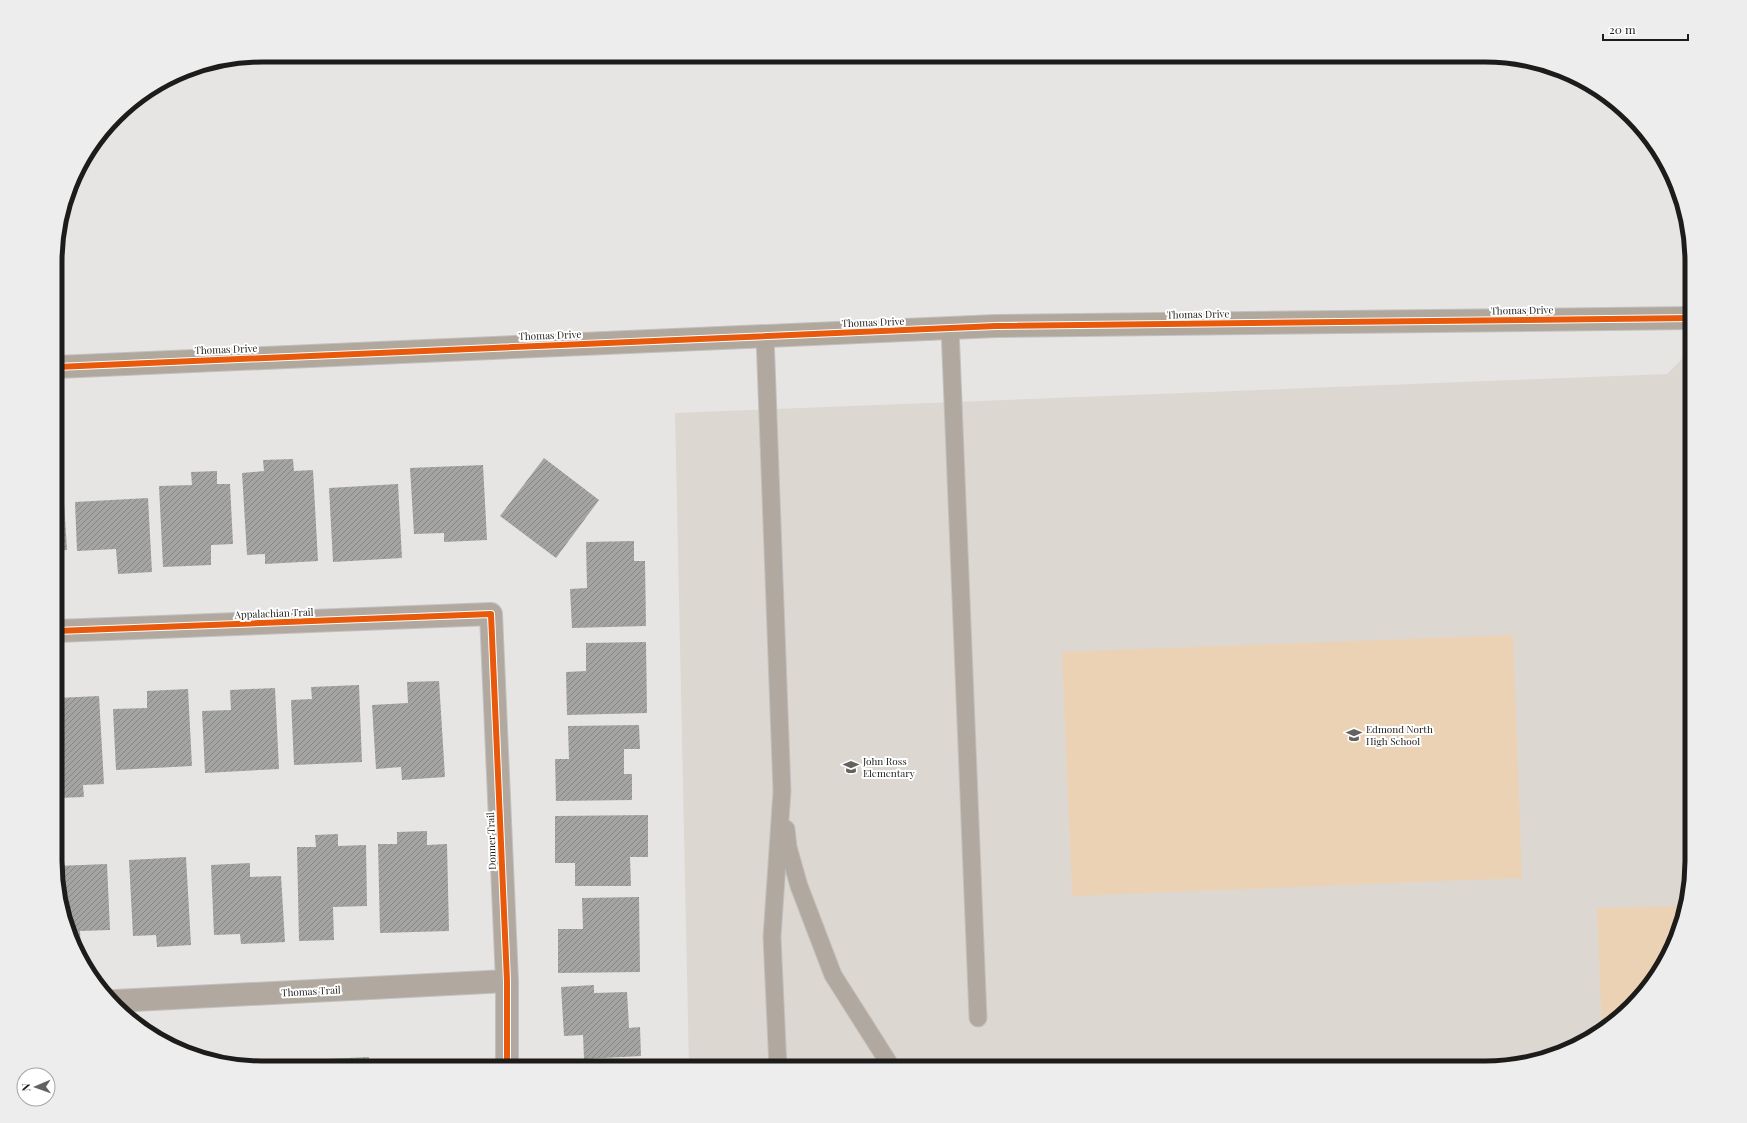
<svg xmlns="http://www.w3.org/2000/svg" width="1747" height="1123" viewBox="0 0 1747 1123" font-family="'Playfair Display',serif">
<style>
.built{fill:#ddd7d1}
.grass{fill:#ecd2b5}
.building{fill:url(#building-hatch)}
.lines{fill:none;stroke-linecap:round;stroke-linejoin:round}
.lane-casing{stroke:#c2c1c0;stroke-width:19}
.street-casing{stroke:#c2c1c0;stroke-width:24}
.secondary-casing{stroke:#c2c1c0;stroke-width:24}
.lane{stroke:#b1a99f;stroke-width:17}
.street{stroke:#b1a99f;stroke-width:22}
.secondary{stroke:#b0a79d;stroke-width:22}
.cycleway-casing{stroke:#fff;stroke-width:8}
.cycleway{stroke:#e8590c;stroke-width:6}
.labels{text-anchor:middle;stroke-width:4;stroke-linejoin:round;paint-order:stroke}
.street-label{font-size:10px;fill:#1d1c1b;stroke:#fff}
.poi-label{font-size:10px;fill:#1d1c1b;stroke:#fff;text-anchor:start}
.rim{fill:none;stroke:#1d1c1b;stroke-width:5}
</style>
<defs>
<pattern id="building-hatch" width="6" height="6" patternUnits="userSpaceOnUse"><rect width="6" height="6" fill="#a4a4a3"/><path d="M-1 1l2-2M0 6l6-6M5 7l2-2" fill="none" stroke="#858584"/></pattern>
</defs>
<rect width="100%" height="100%" fill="#e7e5e3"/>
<polygon class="built" points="1687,354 1692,354 1692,874 1681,927 1657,976 1622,1017 1588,1040 1539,1061 1498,1068 689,1068 675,413 1667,374"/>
<g class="grass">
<polygon points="1513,635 1522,878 1072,896 1062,652"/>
<path d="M1685,906C1675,957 1644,1001 1602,1031L1597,908Z"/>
</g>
<g class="building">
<polygon points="544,458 599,500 556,558 500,516"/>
<polygon points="293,459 294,471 313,470 318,561 265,564 265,554 247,555 242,473 264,471 263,460"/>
<polygon points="483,465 487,540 444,542 444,533 414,534 410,468"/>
<polygon points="217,471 217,484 230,484 233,544 211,545 211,565 163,567 159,486 192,485 191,472"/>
<polygon points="398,484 402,558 333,562 329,488"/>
<polygon points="148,498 152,572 118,574 116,549 77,551 75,502"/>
<polygon points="57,502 64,502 67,550 57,551"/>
<polygon points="634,541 634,561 645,561 646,626 572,628 570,589 587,588 586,542"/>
<polygon points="646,642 647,713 567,715 566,672 586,671 586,643"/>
<polygon points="439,681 445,777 402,780 401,767 376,769 372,705 408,703 407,682"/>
<polygon points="359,685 362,762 294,765 291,700 312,699 311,687"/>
<polygon points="275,688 279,769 205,773 202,711 231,710 230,690"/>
<polygon points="188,689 192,766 116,770 113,709 147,708 147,691"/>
<polygon points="99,696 104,784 83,785 84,797 57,798 57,698"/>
<polygon points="639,725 640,749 624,749 624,774 632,774 632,800 556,801 555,759 569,759 568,726"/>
<polygon points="648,815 648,857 630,857 631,886 575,886 575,863 555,863 555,816"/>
<polygon points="427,831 427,845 447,844 449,931 380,933 378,844 397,844 397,832"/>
<polygon points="338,834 338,846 366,845 367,906 333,907 334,940 299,941 297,847 316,847 315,835"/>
<polygon points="186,857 191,945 157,947 156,935 133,936 129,860"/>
<polygon points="250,863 250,877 281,876 285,942 241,944 240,934 214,935 211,865"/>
<polygon points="107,864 110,930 80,931 81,952 78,953 66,928 57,888 57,866"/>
<polygon points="639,897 640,972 558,973 558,929 583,929 582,898"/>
<polygon points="594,985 594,993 627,992 629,1028 640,1027 641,1056 584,1059 583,1035 564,1036 561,987"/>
<polygon points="369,1057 369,1068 327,1068 326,1059"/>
<polygon points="445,1060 445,1068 377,1068 377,1063"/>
<polygon points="231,1062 247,1062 247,1066 231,1063"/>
<polygon points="644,1066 644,1068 620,1068 620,1067"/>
</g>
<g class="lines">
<defs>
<g id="lane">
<polyline points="950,328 978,1018"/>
<polyline points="765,336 782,791 772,937 778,1068"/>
<polyline points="786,829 788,847 799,886 833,975 892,1068"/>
</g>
<g id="street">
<polyline points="57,631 491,614 507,981 507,1068"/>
<polyline points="115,1001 507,981"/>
</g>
<polyline id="secondary" points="57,367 996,326 1692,318"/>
</defs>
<use href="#lane" class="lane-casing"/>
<use href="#street" class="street-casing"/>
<use href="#secondary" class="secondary-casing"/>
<use href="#lane" class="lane"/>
<use href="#street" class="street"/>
<use href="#secondary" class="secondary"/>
<defs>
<g id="cycleway">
<polyline points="57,367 996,326 1692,318"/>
<polyline points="57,631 491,614 507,981 507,1068"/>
</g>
</defs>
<use href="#cycleway" class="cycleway-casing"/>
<use href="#cycleway" class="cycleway"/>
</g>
<defs>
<symbol id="school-bare" viewBox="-9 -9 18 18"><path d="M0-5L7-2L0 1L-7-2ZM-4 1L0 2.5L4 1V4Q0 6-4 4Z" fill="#646261" stroke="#fff" stroke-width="2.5" paint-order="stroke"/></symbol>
</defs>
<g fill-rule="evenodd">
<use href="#school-bare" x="1343" y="724" width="22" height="22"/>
<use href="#school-bare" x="840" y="756" width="22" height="22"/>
</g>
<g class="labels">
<g class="street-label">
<text transform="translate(1522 310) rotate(-1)" y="4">Thomas Drive</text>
<text transform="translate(1198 314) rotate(-1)" y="4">Thomas Drive</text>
<text transform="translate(873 322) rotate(-2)" y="4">Thomas Drive</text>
<text transform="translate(550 335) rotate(-2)" y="4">Thomas Drive</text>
<text transform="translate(226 349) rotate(-2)" y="4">Thomas Drive</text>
<text transform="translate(274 613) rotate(-2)" y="4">Appalachian Trail</text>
<text transform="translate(491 841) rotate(-92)" y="4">Donner Trail</text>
<text transform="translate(311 991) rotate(-3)" y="4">Thomas Trail</text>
</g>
<g class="poi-label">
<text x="1366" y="733">Edmond North<tspan x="1366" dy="12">High School</tspan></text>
<text x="863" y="765">John Ross<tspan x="863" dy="12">Elementary</tspan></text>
</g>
</g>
<path d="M0 0H1747V1123H0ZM262 62H1485A200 200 0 0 1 1685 262V861A200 200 0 0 1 1485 1061H262A200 200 0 0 1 62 861V262A200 200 0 0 1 262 62Z" fill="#ededed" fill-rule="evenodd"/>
<path class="rim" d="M262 62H1485A200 200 0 0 1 1685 262V861A200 200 0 0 1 1485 1061H262A200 200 0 0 1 62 861V262A200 200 0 0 1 262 62Z"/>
<g transform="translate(36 1087) rotate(268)"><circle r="19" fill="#ffffff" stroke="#a5a4a4"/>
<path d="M0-3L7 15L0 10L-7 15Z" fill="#646261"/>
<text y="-6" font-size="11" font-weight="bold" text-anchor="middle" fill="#1d1c1b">N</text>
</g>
<path d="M1603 34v6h85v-6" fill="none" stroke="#1d1c1b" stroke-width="2"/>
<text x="1609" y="34" font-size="12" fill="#1d1c1b" stroke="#ffffff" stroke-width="3" paint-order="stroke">20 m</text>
</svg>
